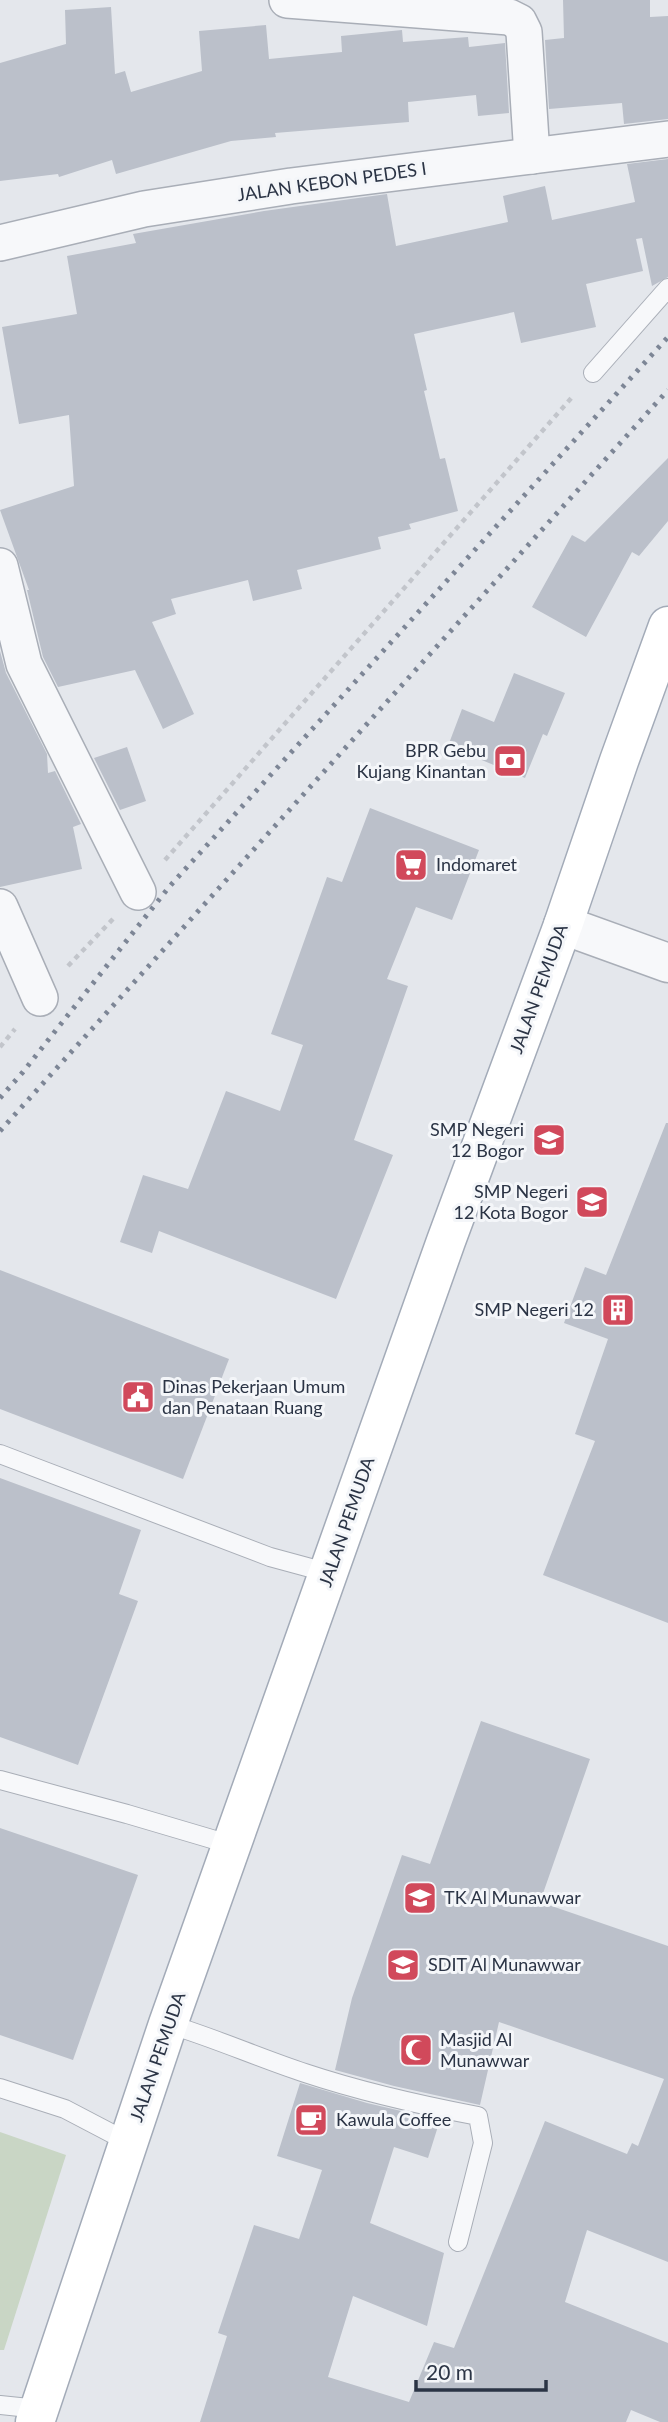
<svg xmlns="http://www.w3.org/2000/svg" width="668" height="2422" viewBox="0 0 668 2422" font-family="Lato,sans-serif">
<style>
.green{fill:#c9d6c5}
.building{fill:#bbc0ca}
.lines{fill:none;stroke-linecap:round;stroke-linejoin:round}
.service-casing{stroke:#a9aeb7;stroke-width:20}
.minor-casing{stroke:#a9aeb7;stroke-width:38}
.tertiary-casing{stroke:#a9aeb7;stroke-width:41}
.primary-casing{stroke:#a3abb8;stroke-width:41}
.path{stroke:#c2c5cb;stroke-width:4.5;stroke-dasharray:5 5;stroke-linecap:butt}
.service{stroke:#f7f8fa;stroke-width:18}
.minor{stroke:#f7f8fa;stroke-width:35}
.tertiary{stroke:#f7f8fa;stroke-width:38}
.primary{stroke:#fff;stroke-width:38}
.rail{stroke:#7d8696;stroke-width:5;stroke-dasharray:3.5 7;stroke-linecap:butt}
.labels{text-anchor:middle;stroke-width:6;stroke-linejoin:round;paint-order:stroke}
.street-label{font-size:18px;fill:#2b3445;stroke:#f4f6f9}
.poi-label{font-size:18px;fill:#2b3445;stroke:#f4f6f9;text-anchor:start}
</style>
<rect width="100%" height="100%" fill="#e4e7ec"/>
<polygon class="green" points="0,2132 66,2155 4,2350 0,2350"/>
<g class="building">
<polygon points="563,0 650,0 650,17 668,16 668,119 624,124 622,103 549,109 545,40 564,38"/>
<polygon points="111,7 115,74 125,71 131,92 202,71 199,31 266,25 269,59 342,52 341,36 402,30 403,42 468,37 469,47 505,43 509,113 478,116 476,95 408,102 409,122 275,133 276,137 231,141 116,174 112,160 59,177 58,174 0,181 0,63 66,44 65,10"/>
<polygon points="668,159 668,277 652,286 642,238 636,239 643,271 586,284 596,327 521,343 514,312 414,334 427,390 424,391 440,459 445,458 458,511 409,524 411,529 378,537 381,549 297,570 302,589 253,601 248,580 171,599 176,614 152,622 194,714 163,729 135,670 58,687 43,657 27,590 29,590 0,510 74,486 69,415 19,424 2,327 77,314 67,256 136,243 133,234 264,211 387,194 396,246 508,222 503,196 545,186 552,220 635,202 627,164"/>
<polygon points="668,458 668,521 639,556 632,552 586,637 532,607 572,535 585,542"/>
<polygon points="0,651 6,673 47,754 48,773 55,771 81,824 73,827 82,869 0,887"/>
<polygon points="514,673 565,693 547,736 543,734 525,778 448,746 462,709 494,722"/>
<polygon points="127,747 146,801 120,810 94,758"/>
<polygon points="370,808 479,850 452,920 416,907 387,979 408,986 354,1140 393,1155 336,1299 159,1231 152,1253 120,1242 143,1175 188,1189 226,1091 280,1111 303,1045 271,1034 327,877 342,882"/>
<polygon points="666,1123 668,1123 668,1623 543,1575 595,1441 575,1434 608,1339 564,1323 585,1267 606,1275"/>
<polygon points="0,1270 229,1359 183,1479 0,1409"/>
<polygon points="0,1478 141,1530 119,1594 138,1601 78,1765 0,1737"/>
<polygon points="481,1721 590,1759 540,1902 668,1946 668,2262 587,2230 565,2302 668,2343 668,2422 660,2422 631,2410 626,2422 200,2422 227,2336 218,2333 254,2225 299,2239 322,2170 277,2156 300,2083 367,2103 440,2120 428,2158 394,2147 370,2223 444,2253 427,2326 353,2296 328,2377 409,2402 434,2342 454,2348 545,2121 627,2154 632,2143 638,2146 664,2079 499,2022 480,2105 394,2086 335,2070 352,1998 402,1855 430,1864"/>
<polygon points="0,1828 138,1875 73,2060 0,2035"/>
</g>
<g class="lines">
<defs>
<g id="service">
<polyline points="593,373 668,288"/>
<polyline points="0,1454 270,1557 329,1573"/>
<polyline points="0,1780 127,1814 232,1845"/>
<path d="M168,2024C215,2038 259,2058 305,2073C362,2092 420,2105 478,2116L483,2143L458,2242"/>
<polyline points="0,2088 65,2109 128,2142"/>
<polyline points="0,2405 39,2409"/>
</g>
<g id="minor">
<polyline points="287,0 509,17 519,22 524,32 532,156"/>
<polyline points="0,243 144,209 291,186 668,139"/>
<polyline points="0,566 24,664 138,892"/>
<polyline points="0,907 40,998"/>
</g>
<polyline id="tertiary" points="563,925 668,963"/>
<polyline id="primary" points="35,2422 168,2024 446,1241 563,925 619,761 668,626"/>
</defs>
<use href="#service" class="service-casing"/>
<use href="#minor" class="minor-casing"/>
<use href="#tertiary" class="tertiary-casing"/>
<use href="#primary" class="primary-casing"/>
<g class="path">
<polyline points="165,860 573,396"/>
<polyline points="68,966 113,919"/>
<polyline points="0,1047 15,1029"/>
</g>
<use href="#service" class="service"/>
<use href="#minor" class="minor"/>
<use href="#tertiary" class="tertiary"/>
<use href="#primary" class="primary"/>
<g class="rail">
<polyline points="0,1098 23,1072 169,887 668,337"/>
<polyline points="0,1131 668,390"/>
</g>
</g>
<defs>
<symbol id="bank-square" viewBox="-11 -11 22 22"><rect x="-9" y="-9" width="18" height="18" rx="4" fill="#d1495b" stroke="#f4f6f9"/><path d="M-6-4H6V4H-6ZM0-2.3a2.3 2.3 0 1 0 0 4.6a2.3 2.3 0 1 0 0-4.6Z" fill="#fff"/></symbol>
<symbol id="supermarket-square" viewBox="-11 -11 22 22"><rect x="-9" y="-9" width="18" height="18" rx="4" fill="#d1495b" stroke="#f4f6f9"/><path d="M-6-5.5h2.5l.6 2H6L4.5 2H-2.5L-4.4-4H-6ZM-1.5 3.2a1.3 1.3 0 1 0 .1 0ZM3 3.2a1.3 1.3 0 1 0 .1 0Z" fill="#fff"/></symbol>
<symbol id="school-square" viewBox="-11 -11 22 22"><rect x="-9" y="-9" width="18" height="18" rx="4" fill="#d1495b" stroke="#f4f6f9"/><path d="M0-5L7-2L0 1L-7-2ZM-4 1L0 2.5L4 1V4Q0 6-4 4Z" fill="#fff"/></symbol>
<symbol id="building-square" viewBox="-11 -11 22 22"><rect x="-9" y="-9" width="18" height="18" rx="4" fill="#d1495b" stroke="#f4f6f9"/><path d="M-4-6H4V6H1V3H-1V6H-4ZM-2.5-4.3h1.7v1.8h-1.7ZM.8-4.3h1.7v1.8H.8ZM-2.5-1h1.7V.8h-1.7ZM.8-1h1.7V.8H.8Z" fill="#fff"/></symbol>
<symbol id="civic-square" viewBox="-11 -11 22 22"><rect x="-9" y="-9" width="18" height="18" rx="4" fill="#d1495b" stroke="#f4f6f9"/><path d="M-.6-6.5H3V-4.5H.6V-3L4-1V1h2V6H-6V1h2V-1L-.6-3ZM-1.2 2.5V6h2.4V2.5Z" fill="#fff"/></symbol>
<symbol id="mosque-square" viewBox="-11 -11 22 22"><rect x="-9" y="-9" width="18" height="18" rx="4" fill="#d1495b" stroke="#f4f6f9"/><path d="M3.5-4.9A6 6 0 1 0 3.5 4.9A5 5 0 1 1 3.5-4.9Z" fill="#fff"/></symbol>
<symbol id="cafe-square" viewBox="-11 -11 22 22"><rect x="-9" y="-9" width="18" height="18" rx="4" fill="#d1495b" stroke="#f4f6f9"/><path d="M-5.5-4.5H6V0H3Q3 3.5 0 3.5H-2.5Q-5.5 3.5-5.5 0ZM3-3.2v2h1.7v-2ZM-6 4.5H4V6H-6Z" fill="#fff"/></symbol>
</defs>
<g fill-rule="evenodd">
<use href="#bank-square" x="491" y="742" width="38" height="38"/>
<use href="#supermarket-square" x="392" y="846" width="38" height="38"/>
<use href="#school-square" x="530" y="1121" width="38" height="38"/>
<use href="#school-square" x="573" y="1183" width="38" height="38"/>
<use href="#building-square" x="599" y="1291" width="38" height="38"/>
<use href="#civic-square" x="119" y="1378" width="38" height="38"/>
<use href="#school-square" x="401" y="1879" width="38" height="38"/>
<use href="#school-square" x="384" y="1946" width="38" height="38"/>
<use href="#mosque-square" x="397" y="2031" width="38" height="38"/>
<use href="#cafe-square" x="292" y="2101" width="38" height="38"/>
</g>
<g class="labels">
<g class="street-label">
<text transform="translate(332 182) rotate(-8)" y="6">JALAN KEBON PEDES I</text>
<text transform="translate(539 989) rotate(-70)" y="6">JALAN PEMUDA</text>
<text transform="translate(347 1522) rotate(-71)" y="6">JALAN PEMUDA</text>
<text transform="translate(158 2057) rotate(-71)" y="6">JALAN PEMUDA</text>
</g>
<g class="poi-label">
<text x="486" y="757" text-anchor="end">BPR Gebu<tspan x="486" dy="21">Kujang Kinantan</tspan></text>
<text x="436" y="871">Indomaret</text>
<text x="524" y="1136" text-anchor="end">SMP Negeri<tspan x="524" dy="21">12 Bogor</tspan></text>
<text x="568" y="1198" text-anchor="end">SMP Negeri<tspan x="568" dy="21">12 Kota Bogor</tspan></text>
<text x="594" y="1316" text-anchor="end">SMP Negeri 12</text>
<text x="162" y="1393">Dinas Pekerjaan Umum<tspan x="162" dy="21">dan Penataan Ruang</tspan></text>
<text x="444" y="1904">TK Al Munawwar</text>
<text x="428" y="1971">SDIT Al Munawwar</text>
<text x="440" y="2046">Masjid Al<tspan x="440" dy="21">Munawwar</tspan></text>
<text x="336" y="2126">Kawula Coffee</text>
</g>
</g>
<path d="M416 2380v10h130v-10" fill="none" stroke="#2b3445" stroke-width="3.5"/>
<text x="426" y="2380" font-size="21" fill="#2b3445" stroke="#f4f6f9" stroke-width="5" paint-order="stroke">20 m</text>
</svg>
